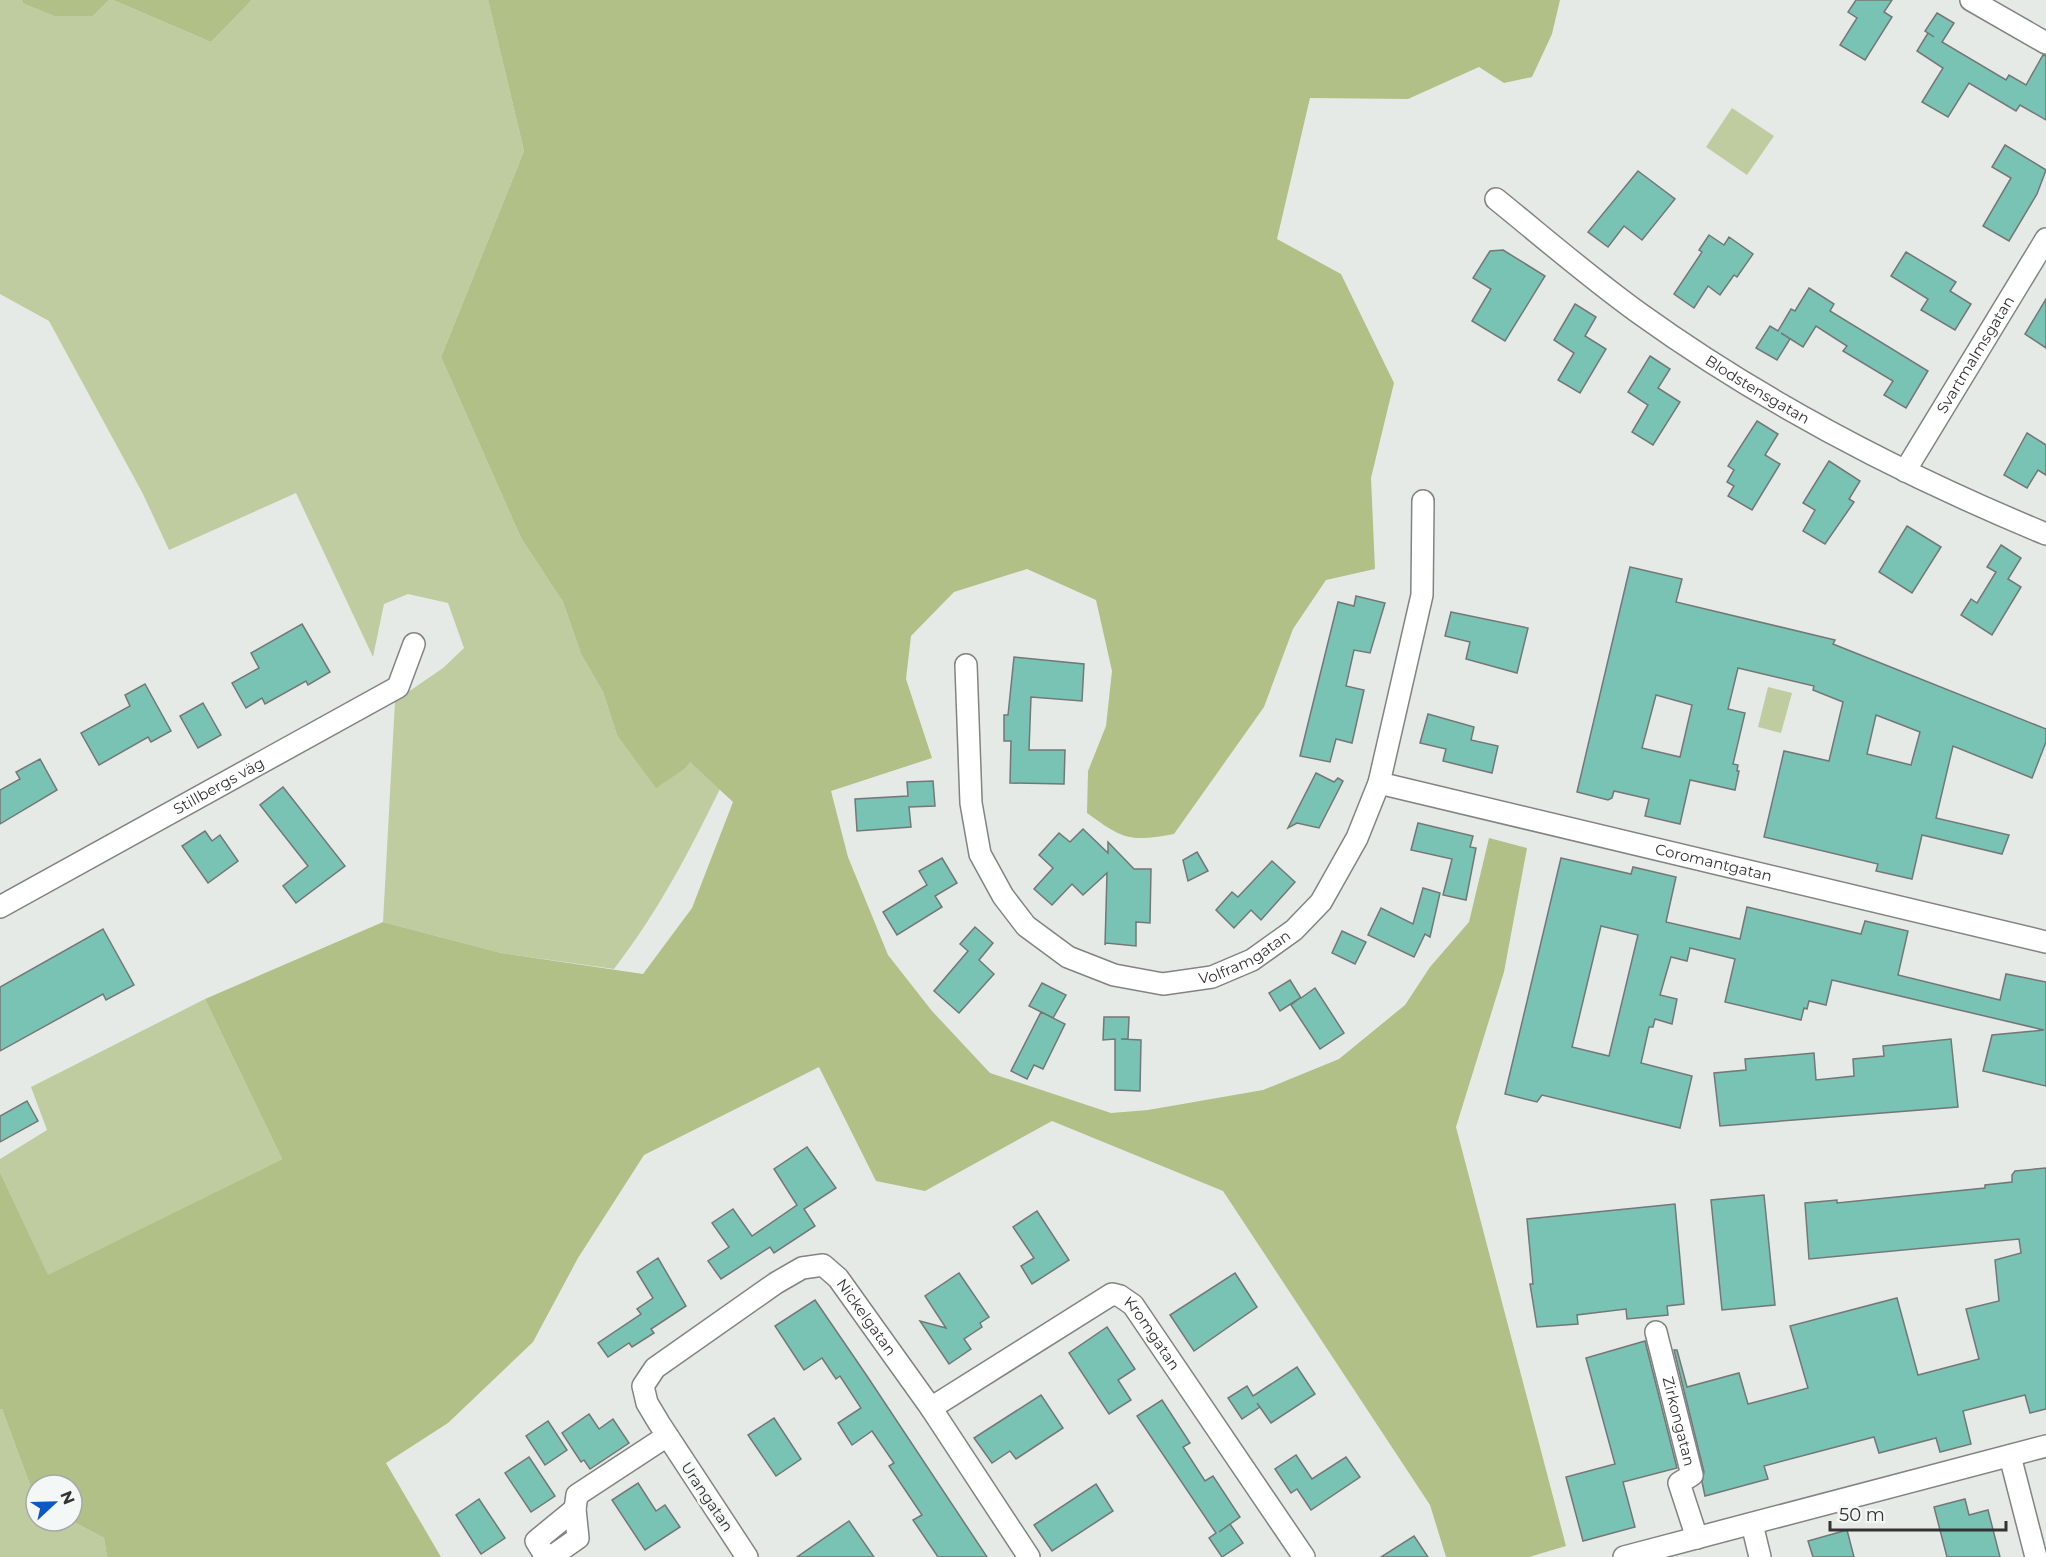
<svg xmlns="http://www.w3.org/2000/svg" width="2046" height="1557" viewBox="0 0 2046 1557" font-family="Montserrat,sans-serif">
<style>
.green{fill:#bfcca0}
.forest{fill:#b0c087}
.building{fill:#78c3b4;stroke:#747776;stroke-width:1.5;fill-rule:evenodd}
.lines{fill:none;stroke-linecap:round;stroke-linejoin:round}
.street-casing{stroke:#818482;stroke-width:24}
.street{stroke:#fff;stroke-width:21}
.labels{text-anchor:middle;stroke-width:6;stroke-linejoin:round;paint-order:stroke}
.street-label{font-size:15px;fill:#323433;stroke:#f3f7f5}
</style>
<rect width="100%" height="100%" fill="#e6eae7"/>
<g class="green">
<path d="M0,0H22L23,3L93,16L109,0H113L211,42L252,0H488L524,151L441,357L521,538L563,602L581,654L603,692L617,735L690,762L720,789C688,854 658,912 614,969L501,953L383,922L395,701L443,668L464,648L448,603L408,594L384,604L373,657L296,493L169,550L143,494L49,321L0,294Z"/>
<polygon points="1732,108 1774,136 1747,175 1706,147"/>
<polygon points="1768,687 1792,693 1781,733 1758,727"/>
<polygon points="205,999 282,1159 48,1276 0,1172 0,1159 47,1130 31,1087"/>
<polygon points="0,1409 2,1409 36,1501 36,1521 72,1521 104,1538 107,1557 0,1557"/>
</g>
<g class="forest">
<polygon points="22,0 109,0 93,16 55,16 23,3"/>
<polygon points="113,0 252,0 211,42"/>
<path d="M488,0H1560L1552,34L1532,77L1504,83L1479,67L1408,99L1310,98L1277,239L1341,274L1394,383L1371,478L1375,569L1326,580L1293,629L1264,707L1174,834C1130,842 1124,840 1087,813L1088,771L1106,726L1112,671L1096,600L1027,569L954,592L911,636L906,679L932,758L831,791L848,857L888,955L932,1011L990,1073L1111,1113L1148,1110L1263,1090L1339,1059L1405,1005L1430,967L1469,922L1489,838L1527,848L1504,972L1456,1127L1566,1546L1529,1557H1446L1430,1505L1223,1191L1052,1121L925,1191L876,1181L819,1067L644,1155L578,1258L533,1342L448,1423L386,1463L441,1557H107L104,1538L72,1521V1485H36V1501L2,1409H0V1172L48,1275L282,1159L205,999L383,922L501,953L643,974L692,908L733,802L690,762L684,769L656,788L617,735L603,692L581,654L563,602L521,538L441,357L524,151Z"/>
</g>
<g class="building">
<polygon points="1856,0 1892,0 1884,12 1892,17 1865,60 1840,45 1857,18 1848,12"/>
<polygon points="1937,13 1954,23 1942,42 2006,80 2009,75 2026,85 2043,55 2046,56 2046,120 2020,105 2016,111 1969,83 1948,117 1922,102 1943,68 1917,51 1928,33 1934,37 1925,31"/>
<polygon points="2005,145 2046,170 2037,194 2009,241 1983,226 2011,178 1992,167"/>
<polygon points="1638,171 1675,199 1642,240 1624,226 1608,247 1588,232"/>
<polygon points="1709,235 1724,245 1729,237 1753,254 1737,277 1734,275 1720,295 1708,286 1694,308 1674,294 1702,252 1699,250"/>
<polygon points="1503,250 1545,276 1505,341 1472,321 1491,289 1473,278 1490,251"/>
<polygon points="1906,252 1956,282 1950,291 1971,304 1955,330 1921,310 1928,299 1891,276"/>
<polygon points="1809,288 1834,304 1830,311 1928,371 1906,408 1884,395 1893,381 1843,351 1847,346 1816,326 1803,347 1781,333 1790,339 1777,360 1756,348 1770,326 1778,331 1791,309 1795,311"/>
<polygon points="2046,299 2046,348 2025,334"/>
<polygon points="1575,304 1596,317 1585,336 1606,349 1580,393 1558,380 1574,353 1554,340"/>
<polygon points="1650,356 1670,369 1658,388 1680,402 1653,445 1632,432 1648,405 1628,392"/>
<polygon points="1757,421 1778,434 1765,455 1780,464 1752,510 1728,496 1734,486 1727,482 1734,470 1728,466"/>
<polygon points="2027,433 2046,445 2046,475 2038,470 2027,488 2004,475"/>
<polygon points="1829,461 1860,481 1849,499 1854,502 1825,544 1803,531 1815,510 1803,503"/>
<polygon points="1907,526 1941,547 1912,593 1879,572"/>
<polygon points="2001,545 2021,558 2008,579 2021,587 1992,635 1961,615 1971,599 1977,603 1996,572 1987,567"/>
<path d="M1630,567L1682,579L1676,602L1835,640L1833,644L2046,729V742L2032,778L1953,746L1936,818L2009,835L2002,854L1922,835L1912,879L1876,871L1878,864L1764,837L1784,751L1829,761L1843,702L1813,690L1814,686L1738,668L1728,709L1745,713L1733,764L1738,765L1737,771H1739L1735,790L1690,780L1680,824L1645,816L1649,799L1614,791L1612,798L1608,800L1577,792ZM1656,695L1692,705L1680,757L1642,748ZM1876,715L1920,732L1911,765L1867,754Z"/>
<polygon points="1356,596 1385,603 1370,653 1354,650 1346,686 1364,690 1352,743 1336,739 1330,762 1300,756 1338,602 1354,606"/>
<polygon points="1451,612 1528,628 1517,673 1466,659 1470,642 1445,636"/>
<polygon points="302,624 330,672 308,685 306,681 265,704 262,698 246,708 232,683 259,668 251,653"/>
<polygon points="1014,657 1084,664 1082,701 1031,697 1029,750 1065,750 1064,784 1010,783 1011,741 1004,741 1004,715 1008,715"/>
<polygon points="145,684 171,731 151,742 148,737 99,765 81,733 130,706 125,695"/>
<polygon points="203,703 221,735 198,748 180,716"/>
<polygon points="1428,714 1474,727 1471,740 1498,746 1492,773 1443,761 1446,749 1420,743"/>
<polygon points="40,759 57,790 0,824 0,790 20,779 16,772"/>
<polygon points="1316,773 1334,782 1338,778 1343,781 1319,828 1297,823 1288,828"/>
<polygon points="933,781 935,806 909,807 911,827 857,831 855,799 908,796 907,782"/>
<polygon points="283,787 345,866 296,903 283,886 308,866 260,805"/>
<polygon points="1418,823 1473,836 1470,847 1476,848 1466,900 1443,895 1452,859 1411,850"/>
<polygon points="1083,829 1108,853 1108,842 1134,869 1151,869 1150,923 1136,922 1136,946 1106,943 1105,945 1107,873 1083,895 1072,884 1052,905 1034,889 1053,868 1039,855 1059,833 1070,842"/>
<polygon points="205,831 212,841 220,835 238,861 208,883 182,846"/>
<polygon points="1197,852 1208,871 1188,881 1183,860"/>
<polygon points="942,858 957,883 935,896 942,907 897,935 883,912 927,885 919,871"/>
<path d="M1561,858L1631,874L1633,867L1676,877L1666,922L1740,939L1747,907L1861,934L1865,921L1908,931L1898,975L2000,1000L2006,974L2046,982V1086L1983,1071L1992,1035L2044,1030L1832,980L1826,1005L1809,1001L1807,1009L1804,1008L1801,1020L1725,1002L1735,959L1690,948L1687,961L1671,957L1660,995L1677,999L1672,1024L1655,1019L1653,1027H1649L1641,1063L1692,1076L1680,1128L1542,1095L1537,1102L1505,1094ZM1601,926L1638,935L1609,1056L1572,1047Z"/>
<polygon points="1272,861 1295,882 1261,920 1251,910 1234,928 1216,910 1232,892 1238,897"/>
<polygon points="1423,888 1440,893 1430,937 1425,934 1414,957 1368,935 1381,908 1413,924"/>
<polygon points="975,927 993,943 979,960 994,974 959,1013 934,991 968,951 960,944"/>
<polygon points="103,929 134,985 106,1000 103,994 0,1051 0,987"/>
<polygon points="1342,931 1366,942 1355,964 1332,953"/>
<polygon points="1290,980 1301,998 1315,988 1344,1033 1320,1049 1291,1005 1300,998 1280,1011 1269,993"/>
<polygon points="1042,983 1066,995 1053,1018 1029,1006"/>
<polygon points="1041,1012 1065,1024 1043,1069 1034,1065 1027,1079 1011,1071"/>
<polygon points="1104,1017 1129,1017 1128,1039 1121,1039 1141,1040 1140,1091 1115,1090 1115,1039 1103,1040"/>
<polygon points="1951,1039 1958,1107 1720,1126 1714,1073 1746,1070 1745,1059 1814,1053 1816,1080 1854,1076 1853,1059 1884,1056 1883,1046"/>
<polygon points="27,1101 38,1121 0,1142 0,1116"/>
<polygon points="807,1147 836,1188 804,1209 815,1226 774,1253 770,1247 721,1279 708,1261 729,1247 712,1223 733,1209 752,1236 797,1205 774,1169"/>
<polygon points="2046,1168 2046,1409 2030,1413 2025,1395 1963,1411 1971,1444 1940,1452 1936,1438 1879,1453 1874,1437 1764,1466 1768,1479 1705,1496 1702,1482 1704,1472 1674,1350 1677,1350 1687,1387 1739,1373 1748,1404 1808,1388 1790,1326 1897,1298 1918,1375 1979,1359 1966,1309 1999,1301 1995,1260 2021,1253 2019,1239 1809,1259 1805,1203 1837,1200 1837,1203 1985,1188 1985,1185 2012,1182 2012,1175 2015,1171"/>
<polygon points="1764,1195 1775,1305 1722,1310 1711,1200"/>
<polygon points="1675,1204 1684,1304 1667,1306 1668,1315 1627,1319 1626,1309 1577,1315 1578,1324 1537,1327 1530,1284 1533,1284 1527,1219"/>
<polygon points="1037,1211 1069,1260 1032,1284 1021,1266 1034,1258 1013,1227"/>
<polygon points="658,1258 686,1306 651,1329 654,1333 632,1347 629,1343 608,1357 598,1343 641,1314 637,1309 653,1298 637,1272"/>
<polygon points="959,1273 989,1317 980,1323 982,1327 964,1339 971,1349 949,1364 920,1321 946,1328 925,1296"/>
<polygon points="1235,1273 1257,1307 1194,1351 1170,1315"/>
<polygon points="815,1300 867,1376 987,1557 938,1557 913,1520 922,1515 889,1466 894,1463 872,1431 852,1445 838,1423 861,1408 840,1376 836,1379 822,1358 804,1370 775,1326"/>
<polygon points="1107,1327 1135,1369 1118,1380 1131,1400 1109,1414 1069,1353"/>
<polygon points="1645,1341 1677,1468 1623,1482 1635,1527 1583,1541 1566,1477 1615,1464 1586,1358"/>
<polygon points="1297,1367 1315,1394 1271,1423 1257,1403 1260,1407 1242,1419 1228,1398 1247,1386 1253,1396"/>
<polygon points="1041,1395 1063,1428 1016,1459 1010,1451 992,1463 974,1438"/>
<polygon points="1162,1400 1190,1443 1183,1447 1205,1481 1213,1476 1240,1517 1219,1532 1230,1524 1243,1543 1222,1557 1209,1538 1216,1533 1137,1416"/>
<polygon points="589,1414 599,1429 613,1419 629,1443 590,1469 584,1460 581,1462 562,1433"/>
<polygon points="774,1418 801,1459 776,1476 748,1435"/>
<polygon points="548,1421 567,1450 545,1465 526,1436"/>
<polygon points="1296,1455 1312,1479 1346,1457 1360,1477 1311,1510 1297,1489 1291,1493 1275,1469"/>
<polygon points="529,1457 555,1496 531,1512 505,1473"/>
<polygon points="638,1483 656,1511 665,1505 680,1527 645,1550 612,1500"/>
<polygon points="1096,1484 1113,1511 1052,1551 1034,1525"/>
<polygon points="479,1499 505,1538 481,1554 456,1515"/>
<polygon points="1965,1499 1969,1515 1988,1510 2000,1557 1947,1557 1934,1507"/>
<polygon points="849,1521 874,1557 797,1557"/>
<polygon points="1847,1530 1854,1557 1813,1557 1808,1541"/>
<polygon points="1414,1536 1428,1557 1381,1557"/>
</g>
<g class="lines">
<defs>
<g id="street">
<polyline points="1971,0 2046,43"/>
<path id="s1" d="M1496,199C1543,237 1589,277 1639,313C1764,403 1903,475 2046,534"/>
<path id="s2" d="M1905,471L2046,239"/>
<path id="s3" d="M966,665L971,803L980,854L1003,896L1026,926L1068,957L1114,975L1163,984L1212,977L1252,960L1294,930L1321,902L1357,838L1379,783L1422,595L1423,501"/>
<path id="s4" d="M1379,783L2046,942"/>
<path id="s5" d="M0,907L398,687L414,644"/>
<path id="s6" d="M1656,1332L1692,1475L1679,1483L1697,1538"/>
<path id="s7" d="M931,1408L1112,1294L1120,1296L1133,1305L1304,1557"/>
<polyline points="2010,1456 2036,1557"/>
<polyline points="1752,1524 1760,1557"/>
<polyline points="546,1557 536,1541 575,1509"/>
<polyline points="551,1557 578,1538 575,1509 577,1495 667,1436"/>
<path id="s8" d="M747,1557L659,1423L647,1403L643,1386L655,1368L776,1283L802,1268L823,1265L838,1278L931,1408L1029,1557"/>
<polyline points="1624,1557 2046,1446"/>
</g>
</defs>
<use href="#street" class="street-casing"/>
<use href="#street" class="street"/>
</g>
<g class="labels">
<g class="street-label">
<text dy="5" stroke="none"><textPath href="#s2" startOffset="136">Svartmalmsgatan</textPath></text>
<text dy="5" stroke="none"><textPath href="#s1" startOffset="324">Blodstensgatan</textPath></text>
<text dy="5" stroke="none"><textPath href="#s5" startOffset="250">Stillbergs väg</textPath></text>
<text dy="5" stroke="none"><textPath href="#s4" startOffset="344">Coromantgatan</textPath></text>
<text dy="5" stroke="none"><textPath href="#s3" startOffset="514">Volframgatan</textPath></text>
<text dy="5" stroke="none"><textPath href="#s8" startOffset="490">Nickelgatan</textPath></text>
<text dy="5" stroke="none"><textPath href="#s7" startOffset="272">Kromgatan</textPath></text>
<text dy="5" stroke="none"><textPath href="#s6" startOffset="92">Zirkongatan</textPath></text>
<text transform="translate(707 1497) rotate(56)" y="5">Urangatan</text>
</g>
</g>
<g transform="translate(54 1503) rotate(68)"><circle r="28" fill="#f3f7f5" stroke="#a6a9a7" stroke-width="1.5"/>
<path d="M0-4.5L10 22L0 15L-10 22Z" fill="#0d58c2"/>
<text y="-9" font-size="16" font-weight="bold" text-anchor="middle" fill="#323433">N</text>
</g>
<path d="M1830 1521v9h176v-9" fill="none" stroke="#323433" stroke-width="3"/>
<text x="1839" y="1521" font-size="18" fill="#323433" stroke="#f3f7f5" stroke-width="4.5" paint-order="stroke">50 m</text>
</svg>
